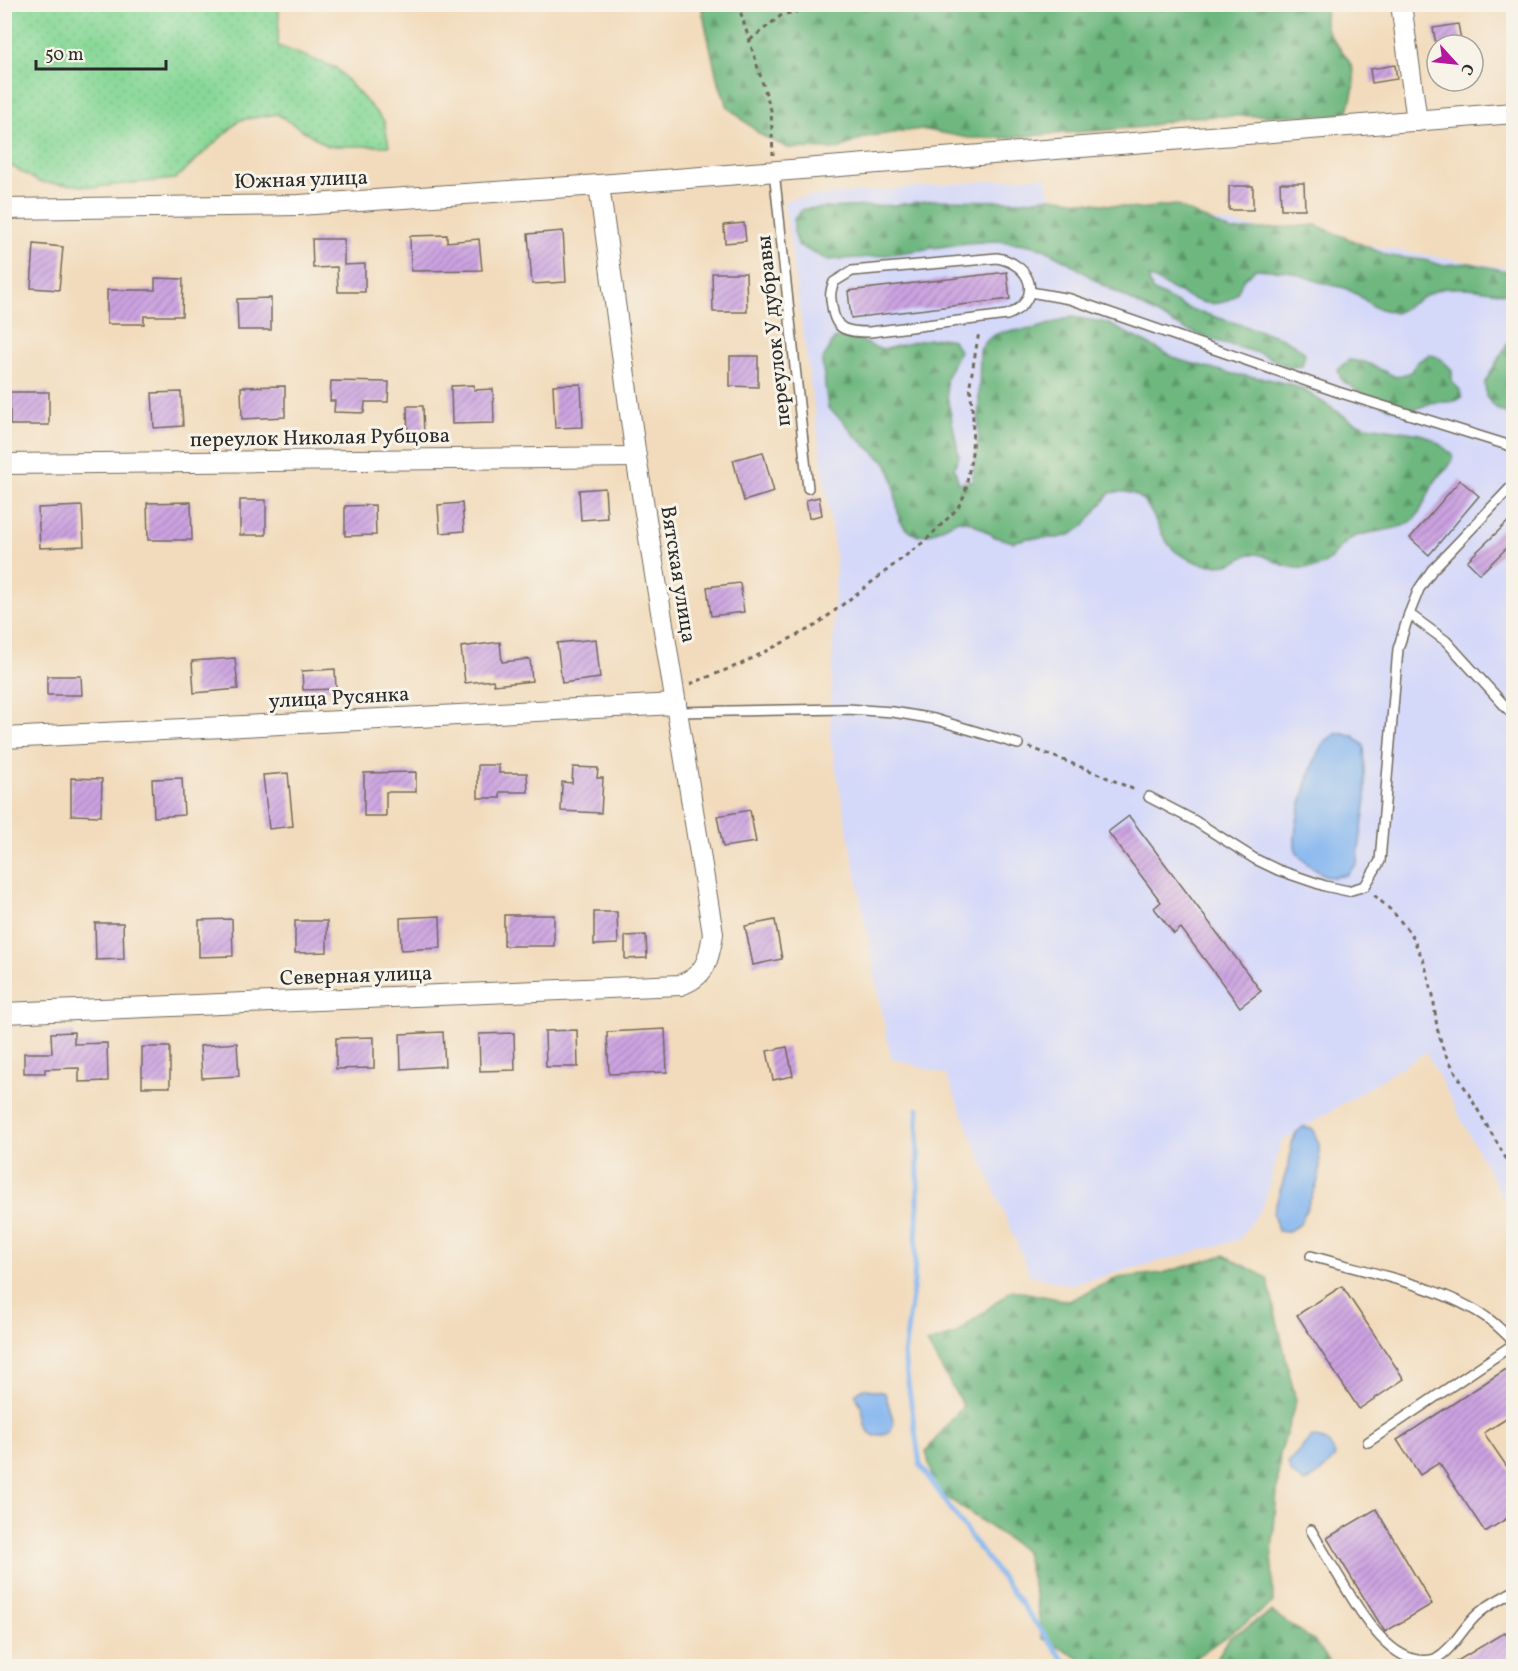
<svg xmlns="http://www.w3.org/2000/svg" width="1518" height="1671" viewBox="0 0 1518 1671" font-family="Vollkorn,serif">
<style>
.built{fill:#d4d8f9}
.grass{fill:url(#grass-dots);stroke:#5a8262;stroke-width:1.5}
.forest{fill:url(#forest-firs);stroke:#4c7256;stroke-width:1.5}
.water{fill:#84b6f0;stroke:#58708e;stroke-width:1.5}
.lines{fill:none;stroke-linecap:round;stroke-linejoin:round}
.stream{stroke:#84b6f0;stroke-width:5}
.building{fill:url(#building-hatch)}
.lane-casing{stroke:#71695e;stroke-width:12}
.street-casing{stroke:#71695e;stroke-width:22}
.path{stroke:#71695e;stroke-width:3;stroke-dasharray:4.5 4.5;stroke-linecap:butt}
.lane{stroke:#fff;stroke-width:9}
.street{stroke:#fff;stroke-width:20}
.labels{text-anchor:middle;stroke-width:6;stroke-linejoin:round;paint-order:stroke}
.street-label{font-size:21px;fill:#2b2b2b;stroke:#f7f3e8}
</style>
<defs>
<pattern id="grass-dots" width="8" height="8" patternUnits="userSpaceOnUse" patternTransform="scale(1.5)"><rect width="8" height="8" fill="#88d898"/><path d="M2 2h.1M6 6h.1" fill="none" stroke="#76ba83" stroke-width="1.8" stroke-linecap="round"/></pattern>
<pattern id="forest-firs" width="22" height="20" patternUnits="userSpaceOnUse" patternTransform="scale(1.5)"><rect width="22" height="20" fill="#6eb880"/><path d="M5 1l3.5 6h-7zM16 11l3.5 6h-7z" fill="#5b9669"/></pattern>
<pattern id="building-hatch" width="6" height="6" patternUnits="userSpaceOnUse" patternTransform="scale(1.5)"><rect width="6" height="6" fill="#cca3e1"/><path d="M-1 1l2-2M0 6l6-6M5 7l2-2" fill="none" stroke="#a685b7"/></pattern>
</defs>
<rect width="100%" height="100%" fill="#f7f3e8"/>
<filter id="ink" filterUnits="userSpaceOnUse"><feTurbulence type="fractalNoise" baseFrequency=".0167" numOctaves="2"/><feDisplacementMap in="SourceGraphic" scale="12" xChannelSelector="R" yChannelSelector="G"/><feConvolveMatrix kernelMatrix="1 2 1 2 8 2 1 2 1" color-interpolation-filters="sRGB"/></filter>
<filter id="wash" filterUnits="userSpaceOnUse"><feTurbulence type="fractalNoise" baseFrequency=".008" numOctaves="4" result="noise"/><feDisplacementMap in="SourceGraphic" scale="24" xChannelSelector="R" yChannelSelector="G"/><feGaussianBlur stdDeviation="1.35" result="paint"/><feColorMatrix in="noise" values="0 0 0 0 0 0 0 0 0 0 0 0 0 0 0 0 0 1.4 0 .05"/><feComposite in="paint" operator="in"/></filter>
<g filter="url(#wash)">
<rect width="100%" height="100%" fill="#f2dbbc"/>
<polygon class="built" points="1046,176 1051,197 1242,225 1513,269 1513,1218 1426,1052 1281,1142 1264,1204 1239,1240 1070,1285 1030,1275 946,1075 891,1058 830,738 836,560 784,201 803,197"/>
<polygon class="grass" points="5,4 279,5 278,46 336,68 384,121 389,146 328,146 277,114 240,120 175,179 95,187 39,182 5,162"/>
<g class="forest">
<path d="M701,5H1328C1315,36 1345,44 1353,70C1357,82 1351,99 1348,111L1331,116L1292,115L1185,117L1144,127L1000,138H969L921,129L865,137L838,149L788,148L761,135L728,107L717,78Z"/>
<path d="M1051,197L1138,209L1175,205L1231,231L1316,225L1389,256L1424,260L1441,265L1470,263L1506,271L1513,270V295C1495,291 1455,284 1437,290C1422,296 1409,307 1395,313L1374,307L1358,295L1345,288L1326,284L1288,271L1255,269C1251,273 1245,277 1242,282C1240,286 1239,291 1235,295C1210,319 1172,286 1148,277L1152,290L1187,308L1280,337L1295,345L1305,353L1302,366L1289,367L1262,354L1210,339L1182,328L1101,284L1068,262L1042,248L1025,244L998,241L967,243L872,257L827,260L798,245L794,232V219L803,209L894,205L933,200L1022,201Z"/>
<path d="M1073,317L1107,323L1179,360L1233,374L1268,379L1292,385L1302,389L1352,421L1367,426L1421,434L1434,440L1453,455C1451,469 1444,470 1436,480C1428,491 1425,506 1416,517C1402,533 1370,529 1352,538C1337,546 1332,566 1313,568C1302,569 1291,568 1281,564C1271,560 1263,553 1251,554C1246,554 1241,560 1235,562C1226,565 1208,566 1199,563C1192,560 1180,556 1174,550C1150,528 1156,484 1110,493L1084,526L1072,534L1058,538H1028L1013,542L995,537L971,522L958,520L932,533L918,536L906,529L899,519L893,479L887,464L855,436L842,420L828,408L822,361L834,339C860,330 861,347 883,349C887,350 892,347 897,346C915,342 935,335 953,340L959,351L946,379L947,396L959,456L954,468L959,483L972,481L978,440L980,350C995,323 1016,335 1040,327C1052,324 1061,319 1073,317Z"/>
<polygon points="1513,334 1513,415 1509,415 1497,409 1486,397 1485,382"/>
<path d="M1430,354L1441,359L1452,370V382L1460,390L1462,397C1455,404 1441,401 1431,403C1422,406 1414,411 1404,411C1385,410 1358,390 1341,380L1338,369L1349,360L1365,362L1396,377L1411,372L1417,362Z"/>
<polygon points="1224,1255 1267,1278 1296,1401 1280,1454 1272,1553 1273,1603 1192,1660 1186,1666 1093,1666 1042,1638 1037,1603 1025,1551 935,1489 926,1451 963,1406 927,1343 954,1335 1012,1290 1069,1301 1117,1278 1163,1273"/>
<polygon points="1272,1612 1314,1641 1333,1666 1212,1666 1230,1637"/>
</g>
<g class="water">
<path d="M1338,733L1354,736L1364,746L1366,798L1357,864L1346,875C1341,876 1336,877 1332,877C1321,876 1300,860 1296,850C1290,833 1312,759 1323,744C1326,739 1333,736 1338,733Z"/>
<polygon points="1303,1127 1312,1128 1319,1144 1320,1170 1317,1184 1300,1224 1287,1232 1278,1231 1273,1213 1289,1163 1292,1143 1296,1133"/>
<polygon points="863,1388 885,1393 894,1423 890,1432 875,1436 870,1433 865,1426 862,1408 855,1394"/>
<path d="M1311,1437C1323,1439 1332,1443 1335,1456C1329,1468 1316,1476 1305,1483L1292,1474L1288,1464Z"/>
</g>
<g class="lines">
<polyline class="stream" points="918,1109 918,1203 914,1282 904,1355 920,1465 973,1540 1068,1666"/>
</g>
<g id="blocks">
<g class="building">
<polygon points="1458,24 1462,45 1436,45 1433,28"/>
<polygon points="1395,65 1397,79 1372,83 1370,69"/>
<polygon points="1280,183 1304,183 1305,209 1281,209"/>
<rect x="1229" y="186" width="24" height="24"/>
<polygon points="744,223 746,241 725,243 724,225"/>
<polygon points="563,231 566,282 532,284 528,234"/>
<polygon points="447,235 447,242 479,239 482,270 411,271 410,236"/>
<polygon points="312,239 344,239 344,265 365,264 365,292 338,292 337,267 313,268"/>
<polygon points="34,244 63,247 59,290 31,288"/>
<polygon points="1007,272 1010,299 851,318 848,291"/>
<polygon points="712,273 746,273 747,312 713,312"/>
<polygon points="155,278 183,279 182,316 144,316 144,324 107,324 107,290 155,290"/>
<polygon points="271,298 271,330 238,330 237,299"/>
<polygon points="730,356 758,356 758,387 730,386"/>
<polygon points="331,381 389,382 388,402 365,402 364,413 334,412 335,401 330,401"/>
<polygon points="581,384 583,427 555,428 553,385"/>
<polygon points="474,385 474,390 493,389 494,423 452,424 451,386"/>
<polygon points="285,386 285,417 242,419 241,387"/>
<rect x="10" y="392" width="39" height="33"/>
<polygon points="181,392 183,426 154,428 152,393"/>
<polygon points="407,406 423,406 424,439 408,439"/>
<polygon points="763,452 774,492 744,501 733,460"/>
<polygon points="1460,480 1479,496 1429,555 1410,538"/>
<polygon points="605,488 607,518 581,520 579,490"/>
<polygon points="819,497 822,515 809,518 806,500"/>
<rect x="240" y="500" width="26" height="35"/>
<polygon points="191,502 192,540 148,540 147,503"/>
<polygon points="462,503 464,531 440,533 438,505"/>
<polygon points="375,505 376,535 345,536 345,506"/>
<polygon points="82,506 84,546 40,548 38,508"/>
<polygon points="1514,516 1514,541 1480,574 1467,561"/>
<polygon points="740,583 744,612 711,616 707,587"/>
<polygon points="596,639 600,678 562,683 557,643"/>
<polygon points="500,642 502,662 530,659 532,681 494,685 493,680 465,683 461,647"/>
<polygon points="235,658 238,689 194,693 192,661"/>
<polygon points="335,669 336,689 303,690 302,671"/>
<polygon points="47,676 81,676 82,695 47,695"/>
<polygon points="478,765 499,765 499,773 527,773 528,792 500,792 500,798 478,798"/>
<polygon points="573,767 598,768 597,778 603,778 601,813 561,811 562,782 572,783"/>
<polygon points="416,772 416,792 386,792 386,816 364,816 364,773"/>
<polygon points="288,773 293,826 269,829 263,775"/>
<polygon points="71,778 102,779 101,816 71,815"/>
<polygon points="182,778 184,815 154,817 152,779"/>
<polygon points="750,810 756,842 723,847 717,816"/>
<polygon points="1129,816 1261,991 1240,1007 1181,928 1174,934 1154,908 1161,902 1108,832"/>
<polygon points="594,912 617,912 618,944 594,945"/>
<rect x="504" y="915" width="50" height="31"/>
<polygon points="440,916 441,948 401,950 400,918"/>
<polygon points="232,919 233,956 199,957 199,920"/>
<polygon points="775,920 782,959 753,965 745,926"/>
<polygon points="295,921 327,921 327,952 295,953"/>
<polygon points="95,923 123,923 124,959 96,960"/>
<polygon points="646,935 647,958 625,959 625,936"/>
<polygon points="665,1029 667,1072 609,1074 607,1032"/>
<polygon points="577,1030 578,1067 546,1067 545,1031"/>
<polygon points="74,1032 74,1044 107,1043 108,1081 79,1082 79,1068 45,1069 45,1073 24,1073 24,1053 52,1053 51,1033"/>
<polygon points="443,1032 445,1066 401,1069 400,1034"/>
<polygon points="514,1033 515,1070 480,1071 479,1034"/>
<polygon points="374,1037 374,1068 336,1069 336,1038"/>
<polygon points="237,1043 239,1076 202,1078 200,1046"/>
<rect x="142" y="1047" width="28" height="40"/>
<polygon points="787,1047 793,1076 773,1080 767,1051"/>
<polygon points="1342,1286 1404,1379 1359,1409 1297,1315"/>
<polygon points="1514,1364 1514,1414 1484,1433 1514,1477 1514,1514 1485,1532 1439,1463 1420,1475 1397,1440"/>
<polygon points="1376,1509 1432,1604 1385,1632 1327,1538"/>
<polygon points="1505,1632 1514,1645 1514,1666 1449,1666"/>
</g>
</g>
</g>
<g filter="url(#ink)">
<use href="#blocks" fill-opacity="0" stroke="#71695e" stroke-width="1.5"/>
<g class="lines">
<defs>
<g id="lane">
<polyline points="774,171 808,488"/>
<path d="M997,258C1032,264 1044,300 1007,315L870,332C847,332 835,331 832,306C830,296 830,291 834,282L852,271Z"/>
<polyline points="1030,292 1070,299 1338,392 1514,447"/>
<polyline points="1409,614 1446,641 1514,716"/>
<polyline points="677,712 847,709 893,712 934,719 1018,744"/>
<polyline points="1149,797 1195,821 1255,859 1278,870 1325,886 1348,891 1365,886 1380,861 1398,649 1409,614 1419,589 1432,570 1514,484"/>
<path d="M1311,1256C1365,1272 1444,1286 1490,1320C1498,1326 1506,1334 1514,1342"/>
<polyline points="1368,1442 1514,1344"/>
<path d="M1311,1530C1322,1549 1333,1567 1344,1585C1360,1612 1394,1671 1435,1659C1454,1649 1463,1626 1479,1613C1489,1604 1502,1598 1514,1591"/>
</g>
<g id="street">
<polyline points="1401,4 1417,121"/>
<polyline points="4,209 299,205 599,185 1514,113"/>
<polyline points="4,464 636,457"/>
<polyline points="4,738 676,704"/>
<path d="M4,1013L680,985C706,976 709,959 713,934L636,457L599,185"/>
</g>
</defs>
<use href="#lane" class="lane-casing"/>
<use href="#street" class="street-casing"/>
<g class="path">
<polyline points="738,4 771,110 773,155"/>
<polyline points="750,40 783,14 794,13 811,4"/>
<polyline points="690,684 741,664 815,626 926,540 957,509 965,494 972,453 973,418 970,384 979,332"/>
<polyline points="1029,747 1099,774 1137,791"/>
<polyline points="1374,895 1393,912 1411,934 1424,962 1433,995 1437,1028 1444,1052 1514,1172"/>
</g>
<use href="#lane" class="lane"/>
<use href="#street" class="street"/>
</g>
</g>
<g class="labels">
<g class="street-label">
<text transform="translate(301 179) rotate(-2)" y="7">Южная улица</text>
<text transform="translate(773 331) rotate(-96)" y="7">переулок У дубравы</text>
<text transform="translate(320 437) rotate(-1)" y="7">переулок Николая Рубцова</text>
<text transform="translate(679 574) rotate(81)" y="7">Вятская улица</text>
<text transform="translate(339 697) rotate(-3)" y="7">улица Русянка</text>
<text transform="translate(356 975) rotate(-2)" y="7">Северная улица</text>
</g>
</g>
<rect width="1518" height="1671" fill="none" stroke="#f7f3e8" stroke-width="24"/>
<g transform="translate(1455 63) rotate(117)"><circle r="28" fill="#f7f3e8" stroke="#a5a39c" stroke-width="1.5"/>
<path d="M0-4.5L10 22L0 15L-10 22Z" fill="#b5179e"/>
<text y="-9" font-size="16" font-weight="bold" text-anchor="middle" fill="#2b2b2b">С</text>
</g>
<path d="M36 60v9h130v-9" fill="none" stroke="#2b2b2b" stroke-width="3"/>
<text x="45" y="60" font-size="18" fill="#2b2b2b" stroke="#f7f3e8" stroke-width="4.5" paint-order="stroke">50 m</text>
</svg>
